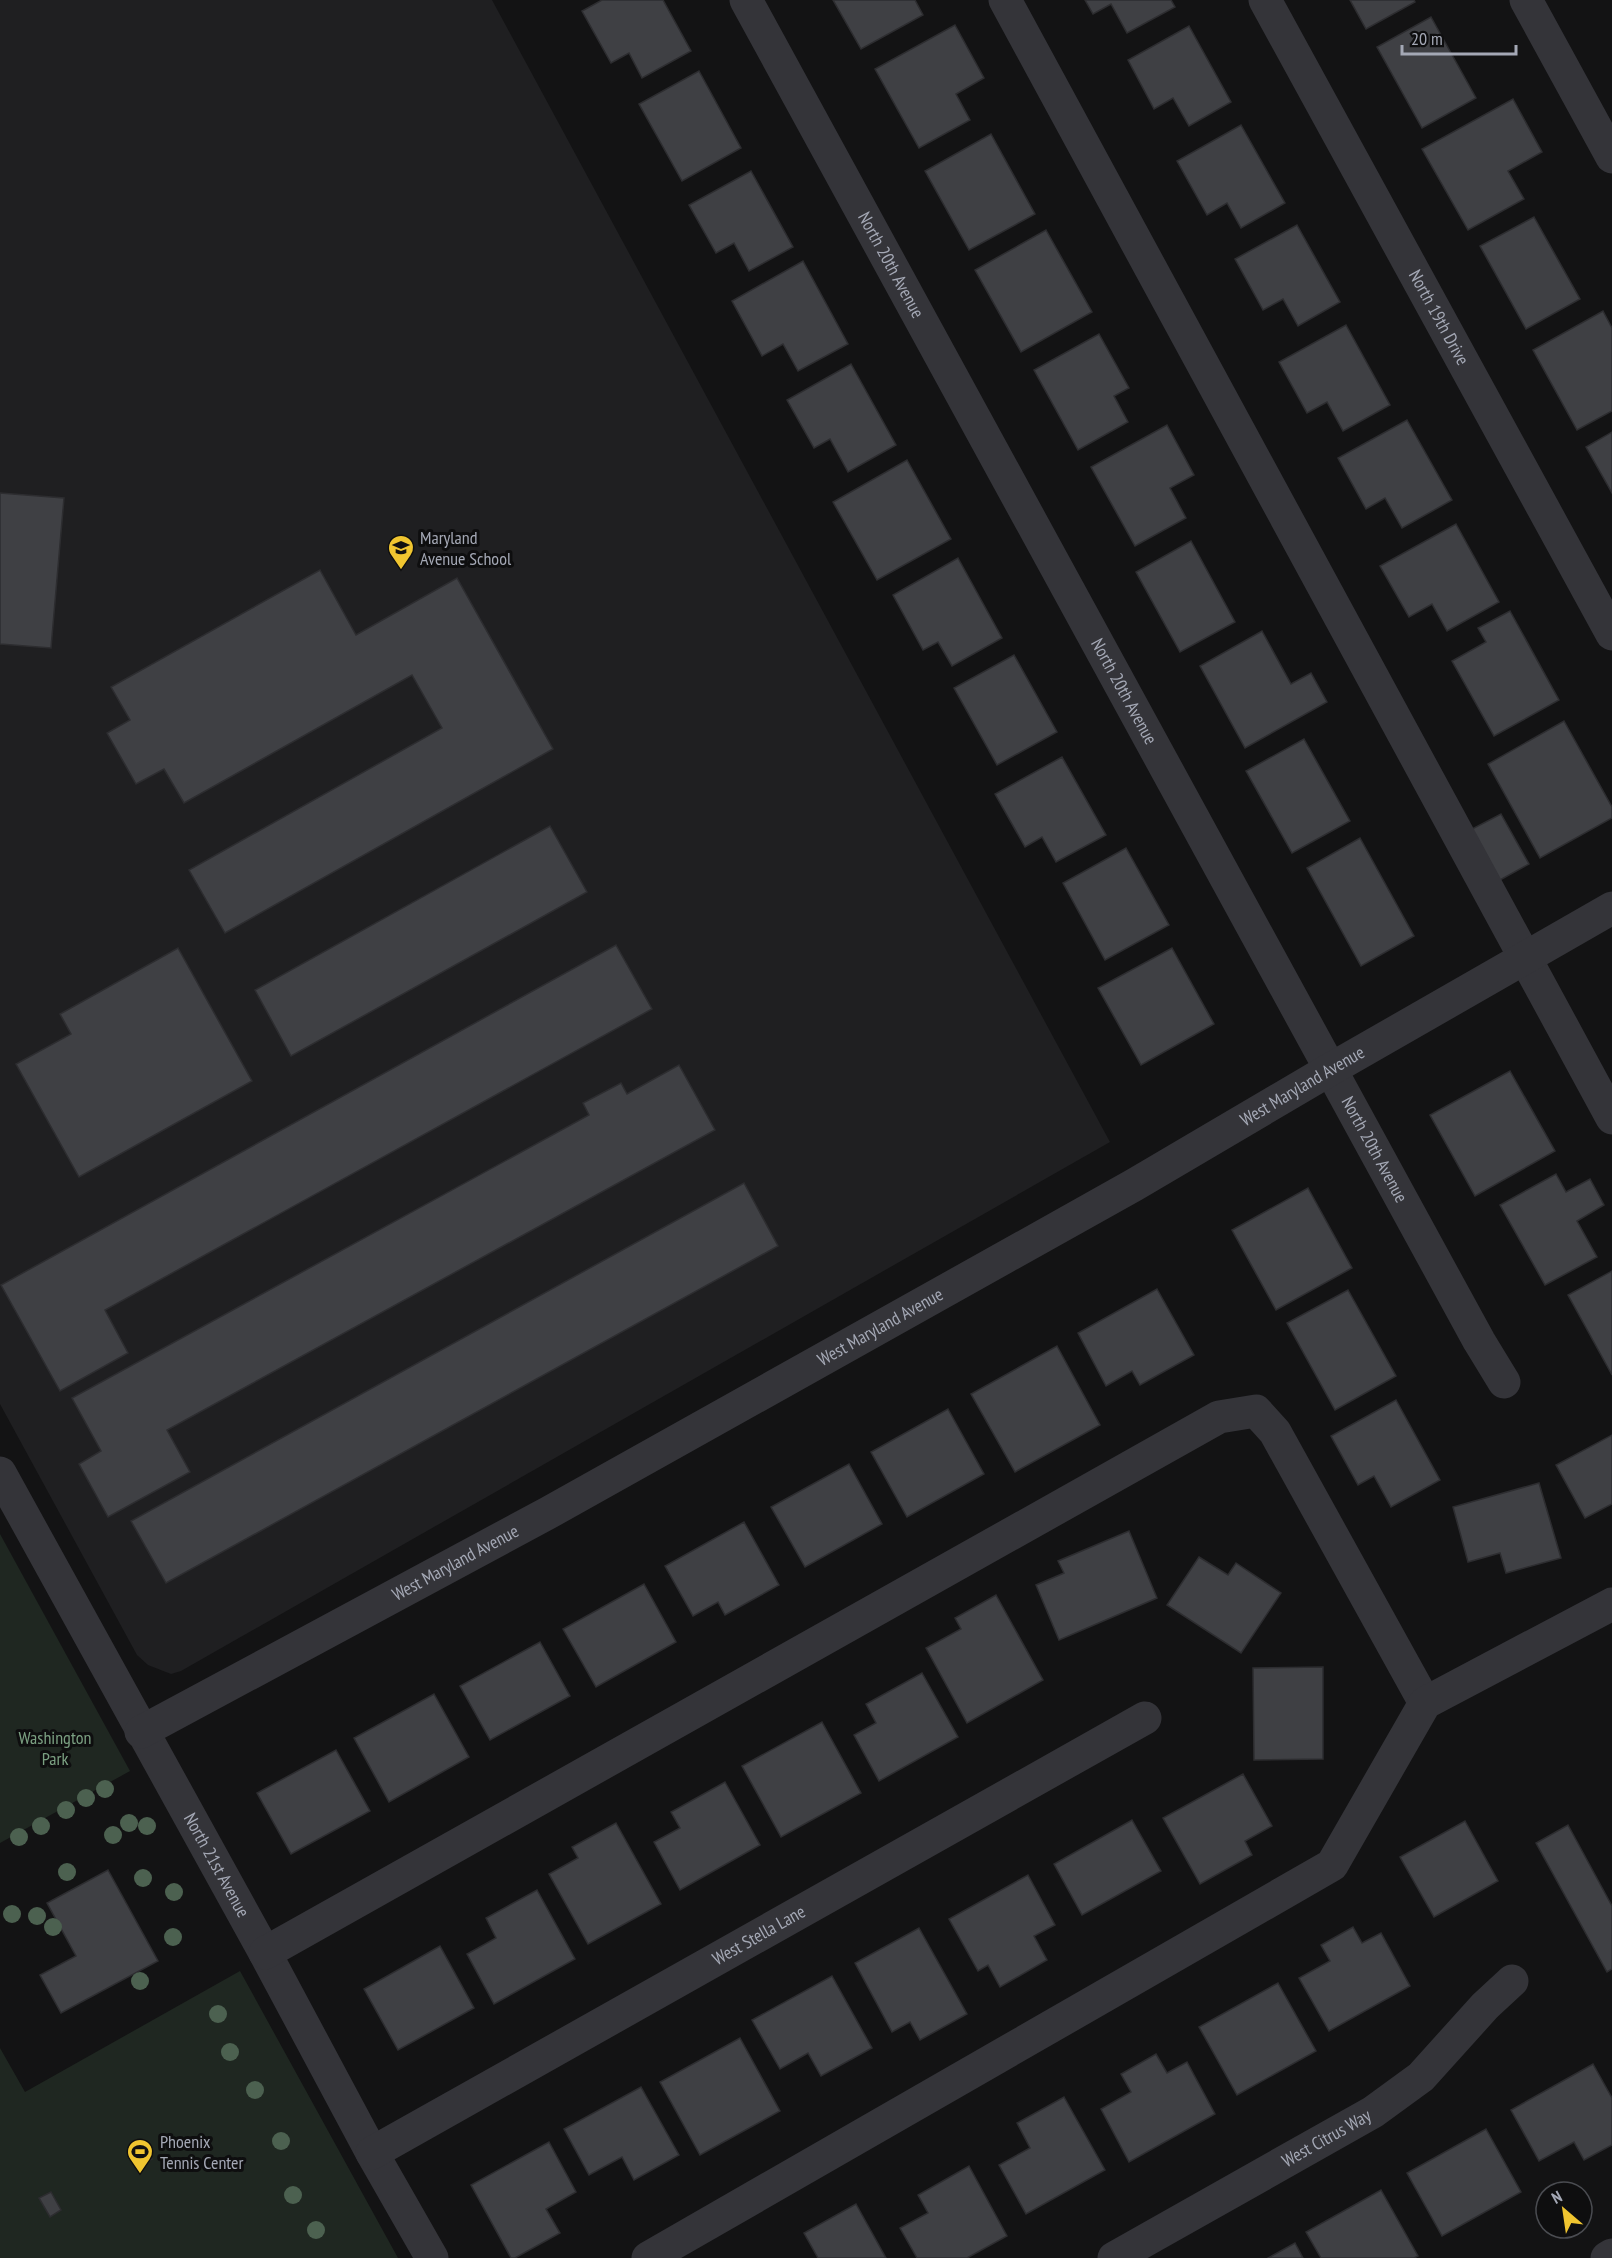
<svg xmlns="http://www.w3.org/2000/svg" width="1612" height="2258" viewBox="0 0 1612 2258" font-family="'PT Sans Narrow',sans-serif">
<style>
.built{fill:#1f1f21}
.green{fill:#1f2721}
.building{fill:#3f4044;stroke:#2d2d30;stroke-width:1.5}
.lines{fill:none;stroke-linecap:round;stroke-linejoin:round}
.minor{stroke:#343439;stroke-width:33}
.tree{fill:#4c6150}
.labels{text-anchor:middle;stroke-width:6;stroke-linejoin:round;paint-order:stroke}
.street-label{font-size:18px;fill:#a4a8b5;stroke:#0e0e0f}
.poi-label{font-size:18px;fill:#a4a8b5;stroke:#0e0e0f;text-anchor:start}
.park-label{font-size:18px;fill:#7ba082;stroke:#0e0e0f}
</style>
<rect width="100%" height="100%" fill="#131314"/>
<polygon class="built" points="0,0 492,0 1110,1142 181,1671 171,1674 148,1665 137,1655 0,1404"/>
<g class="green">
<polygon points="0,1534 130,1771 0,1843"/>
<polygon points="240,1971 398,2258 0,2258 0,2048 25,2092"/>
</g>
<g class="building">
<polygon points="602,0 663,0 691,51 642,78 629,53 611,63 582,11"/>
<polygon points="833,0 915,0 923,15 861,49"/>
<polygon points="1085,0 1171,0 1175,7 1127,33 1111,4 1093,14"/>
<polygon points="1350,0 1414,0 1415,2 1366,29"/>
<polygon points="1431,17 1476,98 1422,128 1377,47"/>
<polygon points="955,25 984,78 956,94 970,120 919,148 875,69"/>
<polygon points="1189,26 1231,102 1189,126 1173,98 1154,109 1128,60"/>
<polygon points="699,71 741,148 682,181 639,104"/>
<polygon points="1513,99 1542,152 1508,171 1524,199 1468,230 1422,149"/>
<polygon points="1241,125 1285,203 1241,228 1227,203 1207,215 1177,161"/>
<polygon points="991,134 1035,214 969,250 925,171"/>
<polygon points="751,171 793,247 749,271 734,243 716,253 689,205"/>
<polygon points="1534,217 1580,299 1526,329 1480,246"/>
<polygon points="1297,225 1340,302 1298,326 1283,299 1263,310 1235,259"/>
<polygon points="1046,230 1092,312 1021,352 975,270"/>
<polygon points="803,261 848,344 798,371 783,344 762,356 732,301"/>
<polygon points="1603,311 1612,328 1612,411 1577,430 1533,350"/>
<polygon points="1346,325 1390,405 1343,431 1327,402 1307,413 1279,362"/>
<polygon points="1099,334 1129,388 1114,396 1128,422 1078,450 1034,370"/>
<polygon points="851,364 896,445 848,472 830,439 814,448 787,400"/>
<polygon points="1407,420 1452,500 1402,528 1385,498 1366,509 1338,458"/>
<polygon points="1167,425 1194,475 1170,488 1186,518 1135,546 1091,467"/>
<polygon points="1612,432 1612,493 1586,447"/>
<polygon points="907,460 951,539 877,580 833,502"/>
<polygon points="0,493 64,498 51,648 0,644"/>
<polygon points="1456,524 1499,602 1447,631 1432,604 1409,617 1380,566"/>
<polygon points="1191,541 1235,622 1180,652 1136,572"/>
<polygon points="958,558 1002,638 952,666 938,642 923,650 893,595"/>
<polygon points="320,570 356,635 457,578 553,749 225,933 189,870 442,728 412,675 184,803 164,769 136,784 107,733 130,720 111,687"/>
<polygon points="1510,611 1559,700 1494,736 1452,661 1486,642 1478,628"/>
<polygon points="1262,631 1291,684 1311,673 1327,702 1245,748 1200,666"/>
<polygon points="1014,655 1057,732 997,765 954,688"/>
<polygon points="1564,721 1612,807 1612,818 1540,858 1488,764"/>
<polygon points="1304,739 1350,821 1292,853 1246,771"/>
<polygon points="1062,757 1106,835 1056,862 1042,837 1025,847 995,794"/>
<polygon points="1501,814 1529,864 1500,880 1472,829"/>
<polygon points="550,826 587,892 291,1056 255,990"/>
<polygon points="1360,838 1414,936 1361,966 1307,868"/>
<polygon points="1126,848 1169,925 1105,960 1063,883"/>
<polygon points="616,945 652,1009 105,1310 128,1353 60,1391 1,1285"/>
<polygon points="178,948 252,1081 79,1177 16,1064 71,1034 60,1014"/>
<polygon points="1172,948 1214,1024 1141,1065 1098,988"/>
<polygon points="679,1065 715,1130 167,1430 190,1472 108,1517 79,1464 101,1451 72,1398 589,1115 583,1103 621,1083 627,1094"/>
<polygon points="1510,1071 1555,1151 1475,1196 1430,1115"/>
<polygon points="1556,1174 1566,1192 1590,1179 1604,1205 1577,1221 1597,1257 1545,1285 1500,1205"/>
<polygon points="744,1183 778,1246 166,1583 131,1521"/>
<polygon points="1308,1188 1352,1268 1276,1310 1232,1230"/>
<polygon points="1612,1271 1612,1375 1568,1295"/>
<polygon points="1157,1289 1194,1355 1140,1385 1132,1371 1106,1386 1078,1333"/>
<polygon points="1348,1290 1396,1376 1335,1410 1287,1323"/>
<polygon points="1057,1346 1100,1425 1015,1472 971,1394"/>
<polygon points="1396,1400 1440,1480 1391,1507 1374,1476 1358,1485 1331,1436"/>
<polygon points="948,1409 984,1474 907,1517 871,1452"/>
<polygon points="1612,1435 1612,1504 1585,1518 1556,1465"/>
<polygon points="849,1464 882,1524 805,1567 771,1507"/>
<polygon points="1539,1483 1561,1558 1506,1573 1500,1553 1468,1562 1453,1507"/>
<polygon points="744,1522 779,1585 725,1615 718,1602 693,1616 665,1566"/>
<polygon points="1129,1531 1157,1598 1059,1640 1036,1585 1064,1573 1058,1561"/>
<polygon points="1199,1557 1228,1575 1236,1563 1281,1593 1241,1653 1167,1605"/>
<polygon points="644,1584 676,1642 596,1687 563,1629"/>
<polygon points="996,1595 1043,1680 967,1723 926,1648 961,1629 955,1618"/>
<polygon points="540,1642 570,1696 490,1740 460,1686"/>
<polygon points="1323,1667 1323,1759 1254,1760 1253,1668"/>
<polygon points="922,1673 958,1737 879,1781 854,1735 876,1723 866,1704"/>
<polygon points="434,1694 469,1757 389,1802 354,1738"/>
<polygon points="822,1722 861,1793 781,1837 742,1766"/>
<polygon points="336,1750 370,1811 291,1854 257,1793"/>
<polygon points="1243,1774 1272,1826 1245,1841 1252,1855 1200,1884 1163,1818"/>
<polygon points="725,1782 760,1845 680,1890 654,1842 680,1828 671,1812"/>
<polygon points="1132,1820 1161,1871 1082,1915 1054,1864"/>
<polygon points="1465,1821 1498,1881 1434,1917 1400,1857"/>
<polygon points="616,1823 661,1904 588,1944 549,1874 578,1858 572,1847"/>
<polygon points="1568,1825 1612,1906 1612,1969 1607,1972 1536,1843"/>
<polygon points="108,1870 158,1961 61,2013 40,1975 76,1956 47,1903"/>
<polygon points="1028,1875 1055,1925 1034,1936 1047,1960 1000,1987 988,1965 978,1971 949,1919"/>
<polygon points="537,1890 575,1959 494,2004 467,1954 496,1938 486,1918"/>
<polygon points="1353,1927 1362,1943 1381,1933 1410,1986 1329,2031 1299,1978 1330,1961 1321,1945"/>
<polygon points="919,1928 967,2014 920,2040 910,2022 892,2032 855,1963"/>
<polygon points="440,1946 474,2008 398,2050 364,1989"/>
<polygon points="832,1976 872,2048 821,2076 808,2053 780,2069 752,2020"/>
<polygon points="1278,1983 1316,2051 1237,2095 1199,2027"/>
<polygon points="740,2038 780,2111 700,2155 660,2082"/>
<polygon points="1156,2054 1167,2073 1187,2062 1215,2114 1129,2162 1101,2109 1131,2092 1121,2074"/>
<polygon points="1593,2064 1612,2098 1612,2145 1584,2160 1574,2142 1539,2161 1511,2110"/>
<polygon points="641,2087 679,2155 634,2180 622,2157 589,2175 564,2129"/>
<polygon points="1064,2097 1105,2170 1026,2214 999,2165 1030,2148 1017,2123"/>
<polygon points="1486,2129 1521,2192 1442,2236 1407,2173"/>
<polygon points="142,2141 152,2159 140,2166 130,2147"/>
<polygon points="549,2142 576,2192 546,2209 560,2233 515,2258 511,2258 471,2185"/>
<polygon points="969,2166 1007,2236 967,2258 917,2258 900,2228 928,2213 918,2195"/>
<polygon points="1381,2190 1418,2256 1414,2258 1321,2258 1306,2232"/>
<polygon points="51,2192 61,2210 50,2217 39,2198"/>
<polygon points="856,2204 886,2258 818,2258 804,2233"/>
<polygon points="1295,2243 1303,2258 1268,2258"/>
</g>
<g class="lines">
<g class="minor">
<path id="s1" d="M746,0L1479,1341L1504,1382"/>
<polyline points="1005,0 1612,1118"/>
<path id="s2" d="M1265,0L1612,634"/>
<polyline points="1526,0 1612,157"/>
<path id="s3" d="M0,1473L265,1953L372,2153L432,2258"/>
<path id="s4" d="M141,1732L548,1513L1134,1185L1331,1069L1612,908"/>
<polyline points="265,1953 1219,1417 1256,1411 1275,1432 1425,1703"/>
<path id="s5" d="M372,2153L1145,1718"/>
<polyline points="648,2258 1332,1865 1425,1703 1612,1604"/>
<path id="s6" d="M1114,2258L1373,2112L1421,2077L1485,2006L1512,1981"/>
<polyline points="1607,2258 1612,2255"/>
</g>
</g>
<g class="tree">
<circle cx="105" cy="1789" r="9"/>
<circle cx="86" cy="1798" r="9"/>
<circle cx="66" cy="1810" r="9"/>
<circle cx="129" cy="1823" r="9"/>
<circle cx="41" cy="1826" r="9"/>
<circle cx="147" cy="1826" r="9"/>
<circle cx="113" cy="1835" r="9"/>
<circle cx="19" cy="1837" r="9"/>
<circle cx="67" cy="1872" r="9"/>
<circle cx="143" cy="1878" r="9"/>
<circle cx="174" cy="1892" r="9"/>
<circle cx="12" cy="1914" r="9"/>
<circle cx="37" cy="1916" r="9"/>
<circle cx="53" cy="1927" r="9"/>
<circle cx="173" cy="1937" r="9"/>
<circle cx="140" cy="1981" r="9"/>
<circle cx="218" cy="2014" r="9"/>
<circle cx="230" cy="2052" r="9"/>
<circle cx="255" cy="2090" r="9"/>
<circle cx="281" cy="2141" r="9"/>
<circle cx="293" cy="2195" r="9"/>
<circle cx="316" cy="2230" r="9"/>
</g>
<defs>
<symbol id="school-pin" viewBox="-11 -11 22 30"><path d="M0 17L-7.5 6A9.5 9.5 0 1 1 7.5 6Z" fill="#f0c530" stroke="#0e0e0f"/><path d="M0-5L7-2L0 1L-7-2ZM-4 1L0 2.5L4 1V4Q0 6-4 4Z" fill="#111"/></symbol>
<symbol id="stadium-pin" viewBox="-11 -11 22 30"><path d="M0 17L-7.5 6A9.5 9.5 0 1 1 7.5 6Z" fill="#f0c530" stroke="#0e0e0f"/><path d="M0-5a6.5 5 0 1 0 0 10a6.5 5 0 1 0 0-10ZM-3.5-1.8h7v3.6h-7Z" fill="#111"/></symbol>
</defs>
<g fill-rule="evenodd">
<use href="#school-pin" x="386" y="533" width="30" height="40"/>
<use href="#stadium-pin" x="125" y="2137" width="30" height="40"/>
</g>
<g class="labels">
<g class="street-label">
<text dy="6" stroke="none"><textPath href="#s1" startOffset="302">North 20th Avenue</textPath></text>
<text dy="6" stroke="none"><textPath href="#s2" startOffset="362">North 19th Drive</textPath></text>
<text dy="6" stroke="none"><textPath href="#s1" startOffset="788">North 20th Avenue</textPath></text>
<text dy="6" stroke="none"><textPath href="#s4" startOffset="1329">West Maryland Avenue</textPath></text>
<text dy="6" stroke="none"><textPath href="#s1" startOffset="1310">North 20th Avenue</textPath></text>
<text dy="6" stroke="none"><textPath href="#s4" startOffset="843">West Maryland Avenue</textPath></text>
<text dy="6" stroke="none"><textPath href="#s4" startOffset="357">West Maryland Avenue</textPath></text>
<text dy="6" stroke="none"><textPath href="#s3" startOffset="448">North 21st Avenue</textPath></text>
<text dy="6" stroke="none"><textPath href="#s5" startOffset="444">West Stella Lane</textPath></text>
<text dy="6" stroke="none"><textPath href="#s6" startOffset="244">West Citrus Way</textPath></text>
</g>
<g class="poi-label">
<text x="420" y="544">Maryland<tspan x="420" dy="21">Avenue School</tspan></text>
<text x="160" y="2148">Phoenix<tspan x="160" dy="21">Tennis Center</tspan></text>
</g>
<g class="park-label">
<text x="55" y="1744">Washington<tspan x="55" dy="21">Park</tspan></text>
</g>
</g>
<g transform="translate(1564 2210) rotate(331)"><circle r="28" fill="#0e0e0f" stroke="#4a4c51" stroke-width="1.5"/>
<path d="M0-4.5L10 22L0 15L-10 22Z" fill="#f0c530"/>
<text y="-9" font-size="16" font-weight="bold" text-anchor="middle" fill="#a4a8b5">N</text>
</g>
<path d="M1402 45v9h114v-9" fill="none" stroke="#a4a8b5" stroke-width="3"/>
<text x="1411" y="45" font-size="18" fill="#a4a8b5" stroke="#0e0e0f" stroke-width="4.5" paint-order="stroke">20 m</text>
</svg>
